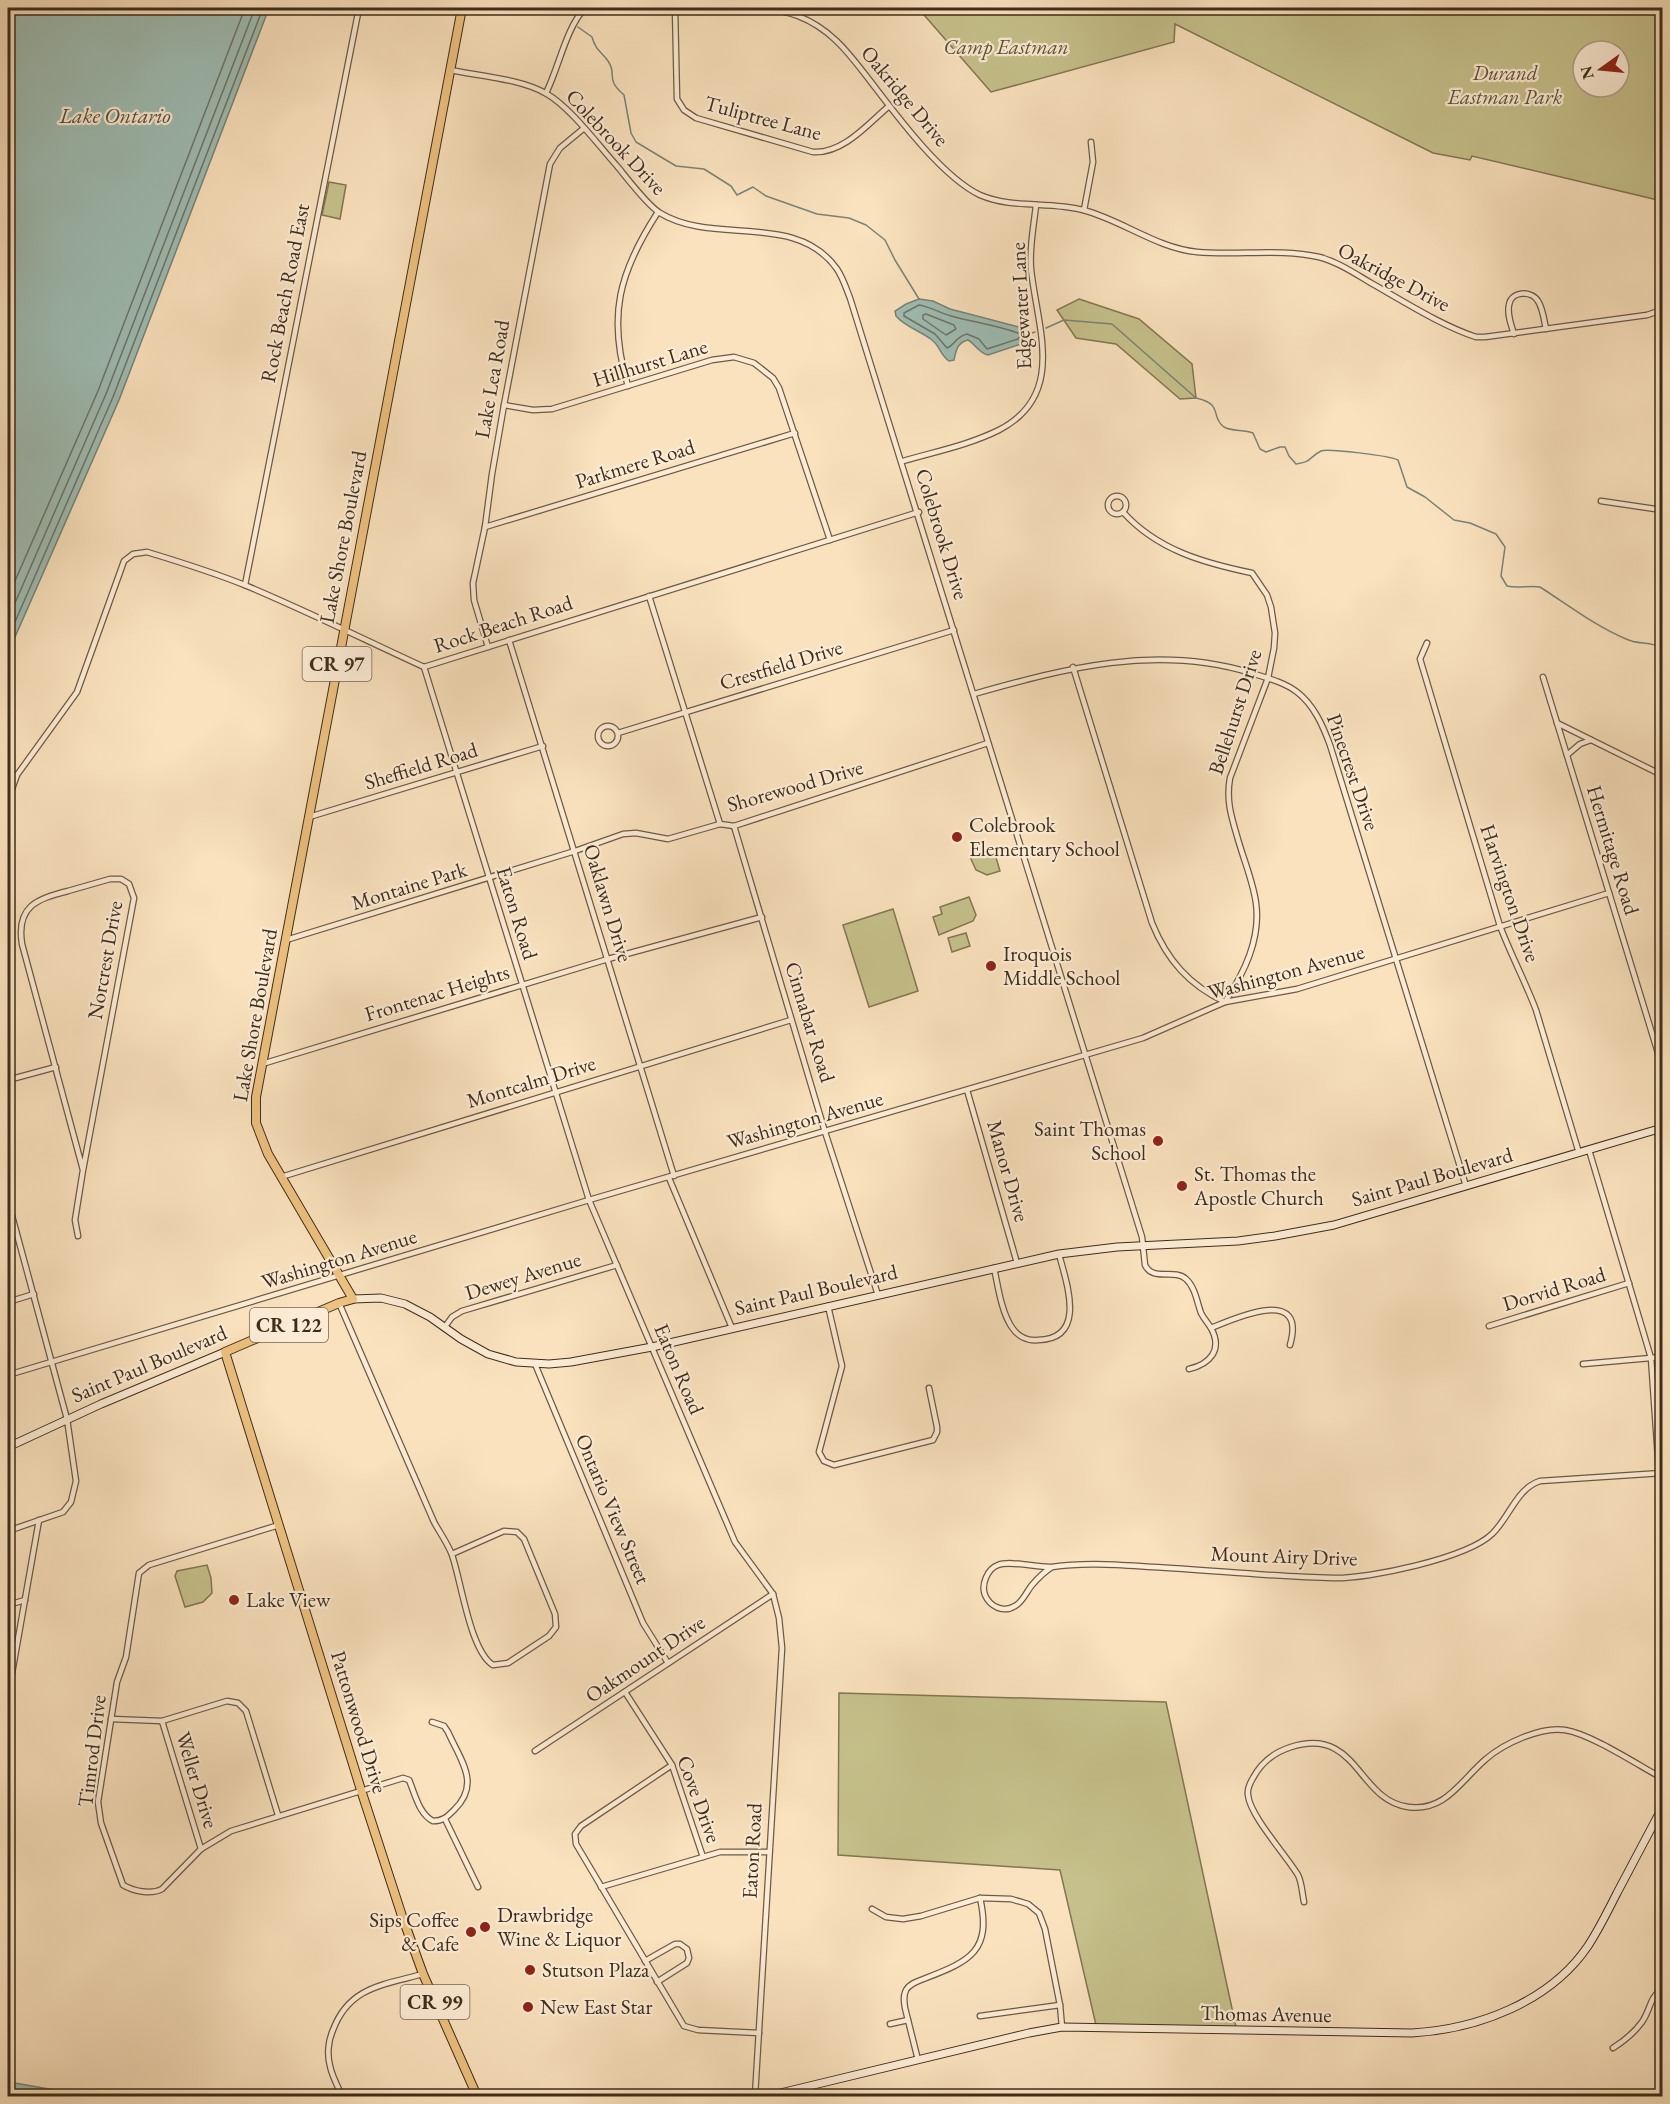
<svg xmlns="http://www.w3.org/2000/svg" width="1670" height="2104" viewBox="0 0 1670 2104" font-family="'EB Garamond',serif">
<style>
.green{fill:#c6c18c;stroke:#827754;stroke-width:1.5;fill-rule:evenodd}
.water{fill:#9ebdb4;stroke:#788378;stroke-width:1.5}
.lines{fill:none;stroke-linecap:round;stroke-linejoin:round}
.shore{stroke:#6e7568;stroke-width:1.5}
.stream{stroke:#788378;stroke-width:1.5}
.street-casing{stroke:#6d5a45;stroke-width:7}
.secondary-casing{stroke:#3e2d1d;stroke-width:9}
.primary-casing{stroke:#3e2d1d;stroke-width:10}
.street{stroke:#fcecd5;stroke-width:4.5}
.secondary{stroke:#fcecd5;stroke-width:7}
.primary{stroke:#edc17f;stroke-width:8}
.poi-dot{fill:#8f2418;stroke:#fcecd5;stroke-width:2}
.labels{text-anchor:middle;stroke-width:4.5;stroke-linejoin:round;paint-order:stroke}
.shield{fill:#fcecd5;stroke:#776654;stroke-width:1.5}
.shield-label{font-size:20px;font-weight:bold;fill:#3e2d1d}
.park-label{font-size:21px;font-style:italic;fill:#605239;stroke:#fcecd5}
.street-label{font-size:21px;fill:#3e2d1d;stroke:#fcecd5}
.poi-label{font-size:21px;fill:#3e2d1d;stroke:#fcecd5;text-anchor:start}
.water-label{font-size:22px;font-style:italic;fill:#565143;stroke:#fcecd5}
</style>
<rect width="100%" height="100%" fill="#fae2be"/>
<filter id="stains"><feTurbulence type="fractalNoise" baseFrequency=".00333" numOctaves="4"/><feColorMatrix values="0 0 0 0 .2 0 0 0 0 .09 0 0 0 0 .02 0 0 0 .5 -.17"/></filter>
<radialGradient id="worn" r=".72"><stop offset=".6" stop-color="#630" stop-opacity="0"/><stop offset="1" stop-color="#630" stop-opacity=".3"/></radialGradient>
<g class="green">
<path d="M918,8H1662V201L1472,156L1470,160L1433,153L1175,24L1174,42L991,92ZM1583,51H1619V87H1583Z"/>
<polygon points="329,182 346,185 340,219 322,215"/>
<polygon points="1079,299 1139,319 1192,364 1196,398 1180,399 1116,344 1076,338 1057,310"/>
<polygon points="992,850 994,851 1000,871 987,875 976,870 970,857"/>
<polygon points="969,897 976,915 973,921 939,935 933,917 942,914 940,907"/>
<polygon points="893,909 918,991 869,1007 843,925"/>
<polygon points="966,933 970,946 952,952 948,938"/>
<polygon points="207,1565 211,1578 212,1593 203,1602 185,1607 175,1576 177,1571"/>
<polygon points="839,1693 1166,1702 1236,2027 1096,2025 1060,1870 838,1855"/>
</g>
<g class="water">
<polygon points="8,8 269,8 119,400 8,653"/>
<path d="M919,299L933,301L950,309L1023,328L1026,335L1024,343L988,355C979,353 975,344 968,340C957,343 956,350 954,360L949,361C940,355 940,346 932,340C921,331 905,327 896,316L895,311L906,304Z"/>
<polygon points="9,2082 89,2096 8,2096"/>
</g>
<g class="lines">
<g class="shore">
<path d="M919,305C931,307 940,313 951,316C973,322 996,325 1018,333L1020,336L1018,339L987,349L979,339L967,334C955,337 955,345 947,348L935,334L904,316V313Z"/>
<polygon points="926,314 954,325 956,329 946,335 923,319 923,315"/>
<polyline points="8,597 98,391 245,8"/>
<polyline points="8,619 106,394 255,8"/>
<polyline points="8,638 113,397 263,8"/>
</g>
<g class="stream">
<polyline points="536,8 562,14"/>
<path d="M578,27L592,37C596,51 601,51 608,61C618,75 604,78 624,95L631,133L636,142L676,166L704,169L731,186L737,195L753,187L766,196L817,214L849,218L866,225L885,240L895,260L919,299"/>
<path d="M1046,328L1064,320L1112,324L1196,398C1224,404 1210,417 1224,427C1232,432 1244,429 1253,433L1260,449L1266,452L1280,447H1285L1289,456L1296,464C1312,462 1309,457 1321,451C1327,448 1391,456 1398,460L1407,487L1425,497L1454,520L1470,523L1496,534L1505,547L1501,576L1507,586C1519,589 1529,585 1540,587C1568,605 1595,626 1626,639C1638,645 1651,641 1662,648"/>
<polyline points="1026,335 1035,332"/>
</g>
<defs>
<g id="street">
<path d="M675,8L677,99L684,110L696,118L813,152C843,154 868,124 889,106"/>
<path d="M700,8C733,12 767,4 798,16C832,29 850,55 871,82C897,116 942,177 980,195C1012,209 1050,201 1083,210C1122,220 1156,248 1197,252C1237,256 1279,248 1319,257C1338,262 1354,273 1371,283C1403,301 1442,326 1476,337H1485L1647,315L1662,310"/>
<path d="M450,70C480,76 522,79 547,94C571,108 598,145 617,166C627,178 647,205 660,213C714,246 796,211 837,269C843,278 846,288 850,298C950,610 1044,924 1142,1237L1145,1265C1153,1282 1174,1268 1186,1279C1195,1287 1197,1302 1201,1313C1204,1319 1208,1323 1211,1328C1223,1350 1210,1364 1189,1369"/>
<path d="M546,93C559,67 566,28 585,8"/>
<polyline points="1084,210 1093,162 1091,142"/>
<path d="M1514,334C1511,325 1507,314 1509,305C1511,291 1531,290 1538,301C1543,309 1544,320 1546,329"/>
<path d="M628,386C607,316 619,272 658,212"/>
<polyline points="504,405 533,410 552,409 712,360 734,357 754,363 773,378 779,388 830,540"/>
<path d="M903,461C934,452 969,445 999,430C1067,395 1037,327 1031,269C1029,248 1034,225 1036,205"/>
<circle cx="1117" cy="505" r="9"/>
<polyline points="1601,501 1662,510"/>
<polyline points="485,527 795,433"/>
<polyline points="245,585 359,8"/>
<polyline points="649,596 720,824"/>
<polyline points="509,640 674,1176"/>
<path d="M1427,643L1420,659L1500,926C1511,955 1525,981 1536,1010L1579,1153"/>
<polyline points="488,647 474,600 473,583 485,527 492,474 504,405 550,164 560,148 583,129"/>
<polyline points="424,667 589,1200 735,1542 773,1594 779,1618 782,1648 755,2096"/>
<path d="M1073,667L1152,923C1167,960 1189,985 1225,1002C1244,973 1261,939 1256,903C1253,881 1243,858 1237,836C1231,816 1226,799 1230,778L1268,678L1274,648L1275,633L1271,607L1267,595L1252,573C1204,563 1157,550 1123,512"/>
<polyline points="1543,677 1662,1066"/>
<path d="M974,694C1066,668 1156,644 1251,673C1267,678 1284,682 1297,692C1314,705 1323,726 1330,745L1466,1186"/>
<polyline points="1557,723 1662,775"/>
<circle cx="608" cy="736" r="10"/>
<polyline points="618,733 954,630"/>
<polyline points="1567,755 1580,744 1591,740"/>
<path d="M8,800L17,775L77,692L124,561L133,554L147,552C180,562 215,573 247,586C307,611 365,640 424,667L919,512"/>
<polyline points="309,817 543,746"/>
<polyline points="734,826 825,1132 878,1295"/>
<polyline points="286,940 575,851 623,834 636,833 668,839 720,824 734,826 988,743"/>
<polyline points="262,1064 608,959 762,917"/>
<polyline points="8,1080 56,1067"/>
<polyline points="967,1090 1017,1263"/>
<polyline points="1589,1150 1651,1358 1659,1473"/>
<polyline points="281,1177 791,1020"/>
<polyline points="669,1178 732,1328"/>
<polyline points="8,1201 67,1419 76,1481 71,1502 63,1512 8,1531"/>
<path d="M78,1236L75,1220L83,1170L22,944C16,906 37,899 68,891C82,887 96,883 110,879H121L129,884L134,898L83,1170"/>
<path d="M994,1268C998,1286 1001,1310 1011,1326C1017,1336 1027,1341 1038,1340C1088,1339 1066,1282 1059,1254"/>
<polyline points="8,1302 34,1294"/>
<path d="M339,1303L434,1522C440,1533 448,1544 452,1555C461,1580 470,1651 493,1665L508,1663L549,1636L556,1627L555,1614L524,1539L517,1532L504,1531L452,1554"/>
<polyline points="828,1306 842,1366 819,1452 824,1461 834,1465 933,1440 937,1432 937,1427 929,1388"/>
<polyline points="1489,1326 1629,1283"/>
<polyline points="444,1328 452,1317 462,1311 617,1265"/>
<path d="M1211,1328C1237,1317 1307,1286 1290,1345"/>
<polyline points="535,1364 643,1623 668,1663"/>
<polyline points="1583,1364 1662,1357"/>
<polyline points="8,1375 589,1200 1143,1038 1225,1002 1297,989 1609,893"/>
<path d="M279,1525L149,1565L139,1573L126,1657L117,1682L98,1802L101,1823L123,1885C133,1891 151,1895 162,1889L201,1849L231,1831L403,1778L409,1780C415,1794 419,1814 433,1821C443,1821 447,1817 454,1810C481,1784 461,1761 448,1732L444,1726L432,1722"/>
<path d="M1052,1567C1044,1572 1038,1578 1032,1585C1027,1591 1022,1603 1015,1606C1004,1613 990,1607 985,1595C981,1585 987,1569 998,1565C1011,1560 1038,1568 1052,1567C1085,1562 1119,1565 1152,1567C1212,1570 1273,1577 1333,1578C1369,1579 1467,1558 1492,1534C1509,1518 1517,1488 1540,1481L1662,1473"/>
<polyline points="8,1605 25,1600"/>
<polyline points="625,1692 672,1765 703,1857"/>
<polyline points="8,1696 39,1520"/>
<polyline points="111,1719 162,1721 227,1701 238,1703 246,1711 278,1815"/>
<polyline points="162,1721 201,1849"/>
<polyline points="535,1751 773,1594"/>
<polyline points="672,1765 581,1826 575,1834 576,1844 684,2026 698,2030 759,2033"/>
<polyline points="445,1819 478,1887"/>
<polyline points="601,1887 720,1852 768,1852"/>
<path d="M1304,1902C1302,1893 1302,1883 1298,1875C1286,1855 1250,1816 1248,1795C1247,1789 1250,1783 1253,1778C1261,1763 1275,1752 1291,1747C1358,1726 1357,1800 1408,1807C1446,1812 1461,1780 1486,1759C1503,1744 1541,1726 1565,1730C1591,1734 1638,1765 1662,1778"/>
<polyline points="872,1909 886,1917 903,1919 921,1916 980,1898 1011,1899 1028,1904 1039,1913 1045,1929 1060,2005 1062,2027"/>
<polyline points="645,1961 675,1944 680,1944 687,1949 689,1958 687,1963 657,1982"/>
<polyline points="980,2016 1060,2005"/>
<polyline points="890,2024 908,2020"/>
<path d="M1613,2048C1624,2041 1634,2033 1642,2022C1651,2009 1649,1998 1662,1989"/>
<path d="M918,2060L905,2008C904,2002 903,1996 906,1990C910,1983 919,1981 926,1978C970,1961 992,1951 980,1898"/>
<path d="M342,2096C338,2087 332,2076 330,2066C327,2055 328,2041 333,2030C349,1987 383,1985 423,1974"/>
</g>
<g id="secondary">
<polyline points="353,1299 381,1298 405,1304 430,1317 461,1339 488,1354 516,1362 549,1364 571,1362 652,1347 1059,1254 1117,1247 1238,1241 1275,1236 1334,1225 1662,1128"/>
<polyline points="8,1447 101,1404 225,1352"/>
<path d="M768,2096L1029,2033L1062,2027L1412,2033C1478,2029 1550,2002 1588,1946C1599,1929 1608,1911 1617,1893C1632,1865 1647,1836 1662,1808"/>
</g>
<polyline id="primary" points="462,8 256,1097 256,1123 268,1154 353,1299 339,1303 225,1352 361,1790 402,1916 423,1974 477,2096"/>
</defs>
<use href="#street" class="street-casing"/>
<use href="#secondary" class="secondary-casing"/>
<use href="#primary" class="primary-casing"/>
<use href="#street" class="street"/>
<use href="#secondary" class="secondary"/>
<use href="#primary" class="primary"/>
</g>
<g class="poi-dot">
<circle cx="957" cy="837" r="6"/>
<circle cx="991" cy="966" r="6"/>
<circle cx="1158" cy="1141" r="6"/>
<circle cx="1182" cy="1186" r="6"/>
<circle cx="234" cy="1600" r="6"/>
<circle cx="485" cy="1927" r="6"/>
<circle cx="471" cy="1932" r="6"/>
<circle cx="530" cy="1970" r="6"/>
<circle cx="528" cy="2007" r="6"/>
</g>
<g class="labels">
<g class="shield">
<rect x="302.5" y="647" width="69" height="34" rx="4.5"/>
<rect x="250" y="1308" width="78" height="34" rx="4.5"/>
<rect x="400.5" y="1985" width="69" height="34" rx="4.5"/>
</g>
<g class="shield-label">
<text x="337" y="671">CR 97</text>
<text x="289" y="1332">CR 122</text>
<text x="435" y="2009">CR 99</text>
</g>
<g class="park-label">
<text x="1006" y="54">Camp Eastman</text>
<text x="1505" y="80">Durand<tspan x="1505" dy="24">Eastman Park</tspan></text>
</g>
<g class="street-label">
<text transform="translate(905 96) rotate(50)" y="7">Oakridge Drive</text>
<text transform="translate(763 118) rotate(15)" y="7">Tuliptree Lane</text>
<text transform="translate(616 142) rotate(47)" y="7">Colebrook Drive</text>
<text transform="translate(1394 277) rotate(28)" y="7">Oakridge Drive</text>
<text transform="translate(285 293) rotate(-79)" y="7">Rock Beach Road East</text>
<text transform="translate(1021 306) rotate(-93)" y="7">Edgewater Lane</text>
<text transform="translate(650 363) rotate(-17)" y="7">Hillhurst Lane</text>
<text transform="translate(492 379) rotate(-80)" y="7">Lake Lea Road</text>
<text transform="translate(635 464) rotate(-17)" y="7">Parkmere Road</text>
<text transform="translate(942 534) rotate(73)" y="7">Colebrook Drive</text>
<text transform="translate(343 537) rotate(-79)" y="7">Lake Shore Boulevard</text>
<text transform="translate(503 624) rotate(-18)" y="7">Rock Beach Road</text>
<text transform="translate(781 665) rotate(-17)" y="7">Crestfield Drive</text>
<text transform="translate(1235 712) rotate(-72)" y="7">Bellehurst Drive</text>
<text transform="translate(421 766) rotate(-17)" y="7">Sheffield Road</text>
<text transform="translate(1353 772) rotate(71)" y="7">Pinecrest Drive</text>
<text transform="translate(795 786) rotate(-16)" y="7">Shorewood Drive</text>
<text transform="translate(1613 850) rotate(73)" y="7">Hermitage Road</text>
<text transform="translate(409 886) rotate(-17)" y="7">Montaine Park</text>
<text transform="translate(1510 893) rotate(71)" y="7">Harvington Drive</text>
<text transform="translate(608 903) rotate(73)" y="7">Oaklawn Drive</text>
<text transform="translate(517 913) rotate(73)" y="7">Eaton Road</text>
<text transform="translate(105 960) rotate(-80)" y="7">Norcrest Drive</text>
<text transform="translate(1286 972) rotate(-15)" y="7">Washington Avenue</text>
<text transform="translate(437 993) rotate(-17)" y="7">Frontenac Heights</text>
<text transform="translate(255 1015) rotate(-80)" y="7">Lake Shore Boulevard</text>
<text transform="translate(810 1022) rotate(73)" y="7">Cinnabar Road</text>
<text transform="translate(531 1082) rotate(-17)" y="7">Montcalm Drive</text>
<text transform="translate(805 1120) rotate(-16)" y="7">Washington Avenue</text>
<text transform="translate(1008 1171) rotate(74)" y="7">Manor Drive</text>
<text transform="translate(1432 1177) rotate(-16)" y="7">Saint Paul Boulevard</text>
<text transform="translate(339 1259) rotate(-17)" y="7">Washington Avenue</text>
<text transform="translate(523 1276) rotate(-17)" y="7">Dewey Avenue</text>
<text transform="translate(1554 1289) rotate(-17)" y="7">Dorvid Road</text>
<text transform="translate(816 1290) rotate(-13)" y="7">Saint Paul Boulevard</text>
<text transform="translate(149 1364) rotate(-23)" y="7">Saint Paul Boulevard</text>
<text transform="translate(679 1369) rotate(67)" y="7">Eaton Road</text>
<text transform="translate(613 1509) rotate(67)" y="7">Ontario View Street</text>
<text transform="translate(1284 1556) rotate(2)" y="7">Mount Airy Drive</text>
<text transform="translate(645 1659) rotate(-34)" y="7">Oakmount Drive</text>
<text transform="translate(359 1722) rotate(73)" y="7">Pattonwood Drive</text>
<text transform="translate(92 1751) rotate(-83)" y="7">Timrod Drive</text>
<text transform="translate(197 1780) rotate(73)" y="7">Weller Drive</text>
<text transform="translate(699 1799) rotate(70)" y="7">Cove Drive</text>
<text transform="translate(752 1851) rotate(-87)" y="7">Eaton Road</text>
<text transform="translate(1266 2014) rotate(1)" y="7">Thomas Avenue</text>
</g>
<g class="poi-label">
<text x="969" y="832">Colebrook<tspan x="969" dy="24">Elementary School</tspan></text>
<text x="1003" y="961">Iroquois<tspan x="1003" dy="24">Middle School</tspan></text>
<text x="1146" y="1136" text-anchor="end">Saint Thomas<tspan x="1146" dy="24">School</tspan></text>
<text x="1194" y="1181">St. Thomas the<tspan x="1194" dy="24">Apostle Church</tspan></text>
<text x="246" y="1607">Lake View</text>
<text x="497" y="1922">Drawbridge<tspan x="497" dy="24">Wine &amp; Liquor</tspan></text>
<text x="459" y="1927" text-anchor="end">Sips Coffee<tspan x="459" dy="24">&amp; Cafe</tspan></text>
<text x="542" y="1977">Stutson Plaza</text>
<text x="540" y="2014">New East Star</text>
</g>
<g class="water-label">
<text x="115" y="123">Lake Ontario</text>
</g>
</g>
<rect width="1670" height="2104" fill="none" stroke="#fae2be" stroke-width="30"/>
<rect x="9" y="9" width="1652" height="2086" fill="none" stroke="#3e2d1d" stroke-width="3"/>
<rect x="15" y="15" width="1640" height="2074" fill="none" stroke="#3e2d1d" stroke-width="1.5"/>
<g transform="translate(1601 69) rotate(255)"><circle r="28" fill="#fcecd5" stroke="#b0a08b" stroke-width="1.5"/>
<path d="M0-4.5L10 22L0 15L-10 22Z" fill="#8f2418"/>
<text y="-9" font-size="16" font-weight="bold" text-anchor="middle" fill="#3e2d1d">N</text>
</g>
<rect width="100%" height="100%" filter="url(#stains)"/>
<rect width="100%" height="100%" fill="url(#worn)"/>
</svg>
